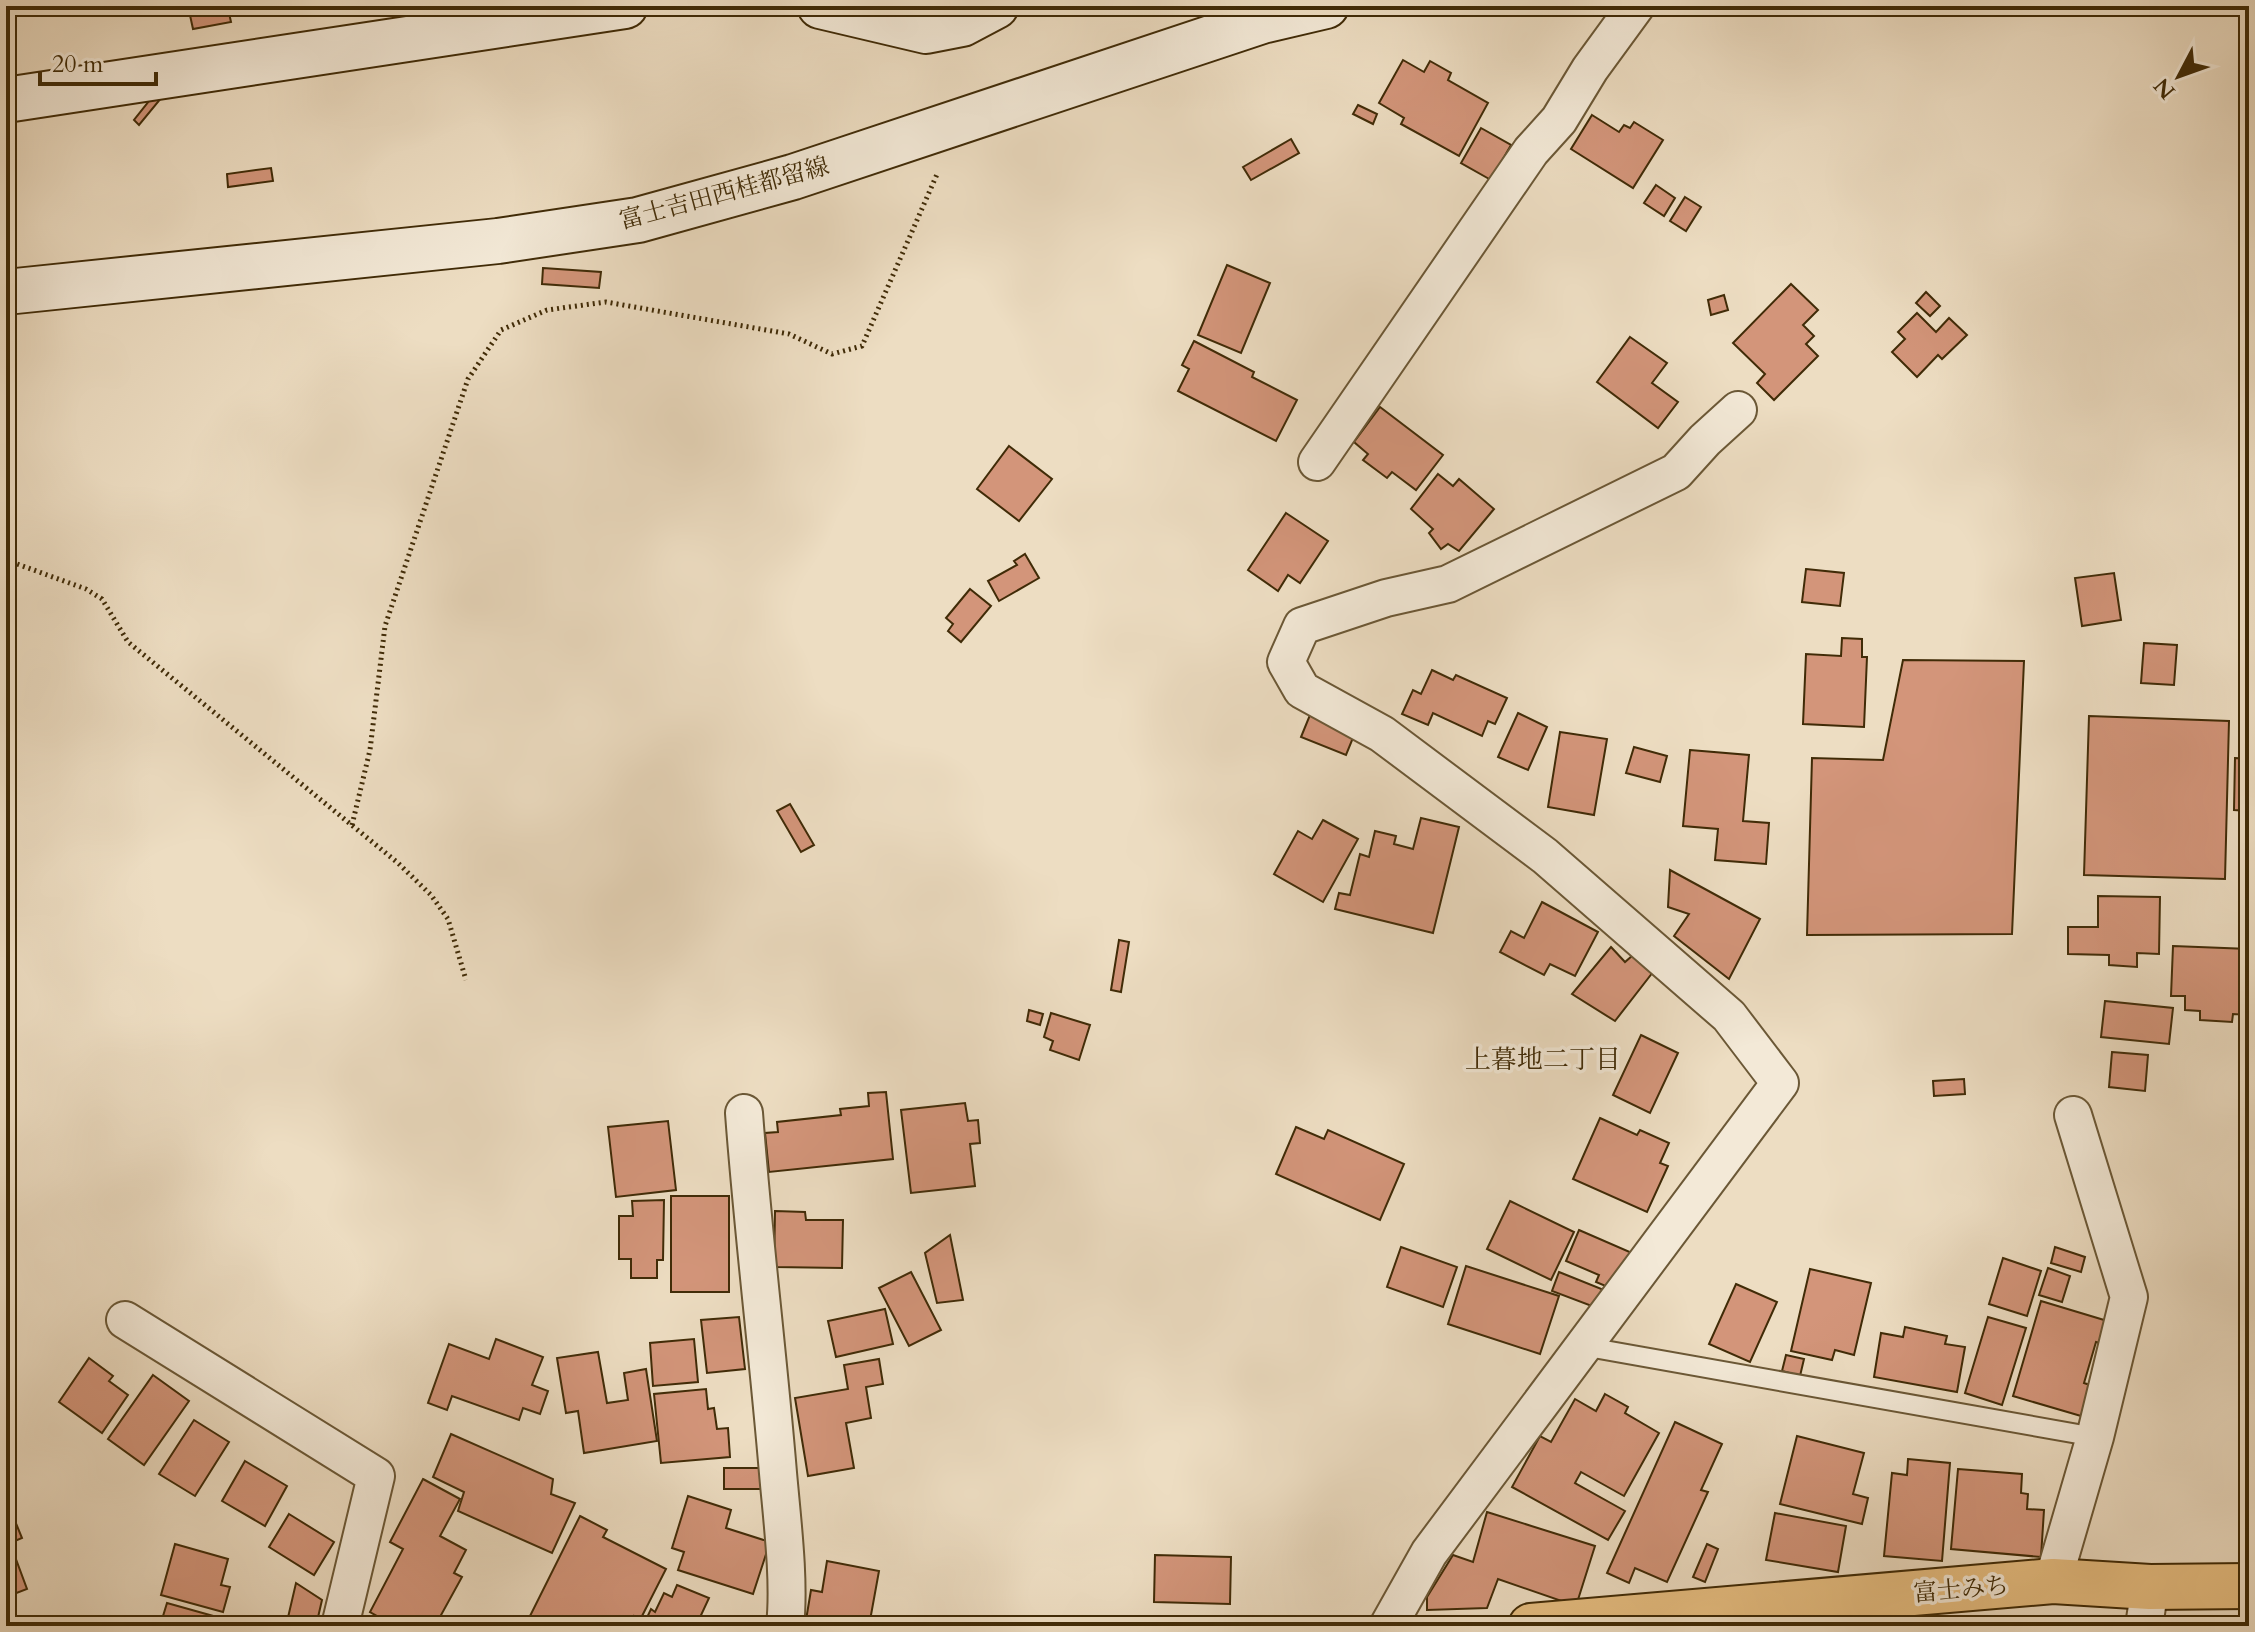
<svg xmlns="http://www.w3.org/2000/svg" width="2255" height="1632" viewBox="0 0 2255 1632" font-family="Cardo,'Noto Serif JP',serif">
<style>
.building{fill:#d3957a;stroke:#402b07;stroke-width:2}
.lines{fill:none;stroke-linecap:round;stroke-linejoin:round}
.lane-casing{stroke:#6b5836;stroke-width:22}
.street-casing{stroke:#6b5836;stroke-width:40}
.secondary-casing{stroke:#402b07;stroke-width:48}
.highway-casing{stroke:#402b07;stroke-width:48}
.path{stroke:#402b07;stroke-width:5;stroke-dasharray:2 4;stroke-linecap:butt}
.lane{stroke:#f3e9d7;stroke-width:18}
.street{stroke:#f3e9d7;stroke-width:36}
.secondary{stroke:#f3e9d7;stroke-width:44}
.highway{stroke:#e6be81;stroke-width:44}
.labels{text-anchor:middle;stroke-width:7;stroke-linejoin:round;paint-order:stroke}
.street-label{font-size:24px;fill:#402b07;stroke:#f3e9d7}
.neighbourhood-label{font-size:26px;fill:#402b07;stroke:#f3e9d7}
</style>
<rect width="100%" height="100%" fill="#edddc2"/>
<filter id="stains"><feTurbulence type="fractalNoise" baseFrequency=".0025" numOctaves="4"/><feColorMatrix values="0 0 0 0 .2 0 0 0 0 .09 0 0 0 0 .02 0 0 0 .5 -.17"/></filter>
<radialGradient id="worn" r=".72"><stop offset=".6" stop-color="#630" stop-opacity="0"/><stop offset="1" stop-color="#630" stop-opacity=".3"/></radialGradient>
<g class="building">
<polygon points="188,6 263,6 229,13 231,22 193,29"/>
<polygon points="1403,60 1424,72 1430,61 1451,73 1448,80 1488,103 1459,156 1401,124 1404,118 1379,103"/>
<polygon points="161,86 167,91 139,125 134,120"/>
<polygon points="1358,105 1377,114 1373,124 1353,114"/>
<polygon points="1592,115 1619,132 1624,125 1630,128 1634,122 1663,140 1633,188 1571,149"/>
<polygon points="1481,128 1511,145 1491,180 1461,163"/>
<polygon points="1291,139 1299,153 1251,180 1243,167"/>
<polygon points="271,168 273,181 228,187 227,174"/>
<polygon points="1656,185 1675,198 1664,216 1644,203"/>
<polygon points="1685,197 1701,207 1686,231 1670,221"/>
<polygon points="1227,265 1270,283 1241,353 1198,335"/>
<polygon points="543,268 601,272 599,288 542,284"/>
<polygon points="1791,284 1818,310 1803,325 1814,336 1806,344 1818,356 1774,400 1757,383 1765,374 1733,343"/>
<polygon points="1926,292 1940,306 1930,316 1916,303"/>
<polygon points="1724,295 1728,310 1711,315 1708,300"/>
<polygon points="1917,313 1936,332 1949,318 1967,335 1942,359 1938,355 1917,377 1892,352 1905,339 1898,332"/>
<polygon points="1630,337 1667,363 1652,383 1678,402 1658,428 1597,382"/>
<polygon points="1194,341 1254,372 1252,377 1297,400 1276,441 1178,391 1189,369 1182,365"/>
<polygon points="1380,407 1443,455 1416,490 1392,472 1387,478 1363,460 1368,454 1354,442"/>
<polygon points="1009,446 1052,479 1019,521 977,489"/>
<polygon points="1438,474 1453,486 1459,479 1494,509 1459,551 1448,544 1441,549 1429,533 1433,529 1411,509"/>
<polygon points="1286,513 1328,541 1300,583 1288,575 1278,591 1248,570"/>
<polygon points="1025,554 1039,578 999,601 988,581 1017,565 1014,561"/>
<polygon points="1806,569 1844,573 1840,606 1802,602"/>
<polygon points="2114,573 2121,620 2082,626 2075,578"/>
<polygon points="970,589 991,606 961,642 948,631 953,624 946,618"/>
<polygon points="1842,638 1862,639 1862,657 1867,657 1864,727 1803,724 1806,654 1841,656"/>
<polygon points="2144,643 2177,645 2174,685 2141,683"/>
<polygon points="1903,660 2024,661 2012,934 1807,935 1812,758 1883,760"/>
<polygon points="1432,670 1453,680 1456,675 1507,698 1495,724 1488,721 1482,736 1433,713 1428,725 1402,714 1413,690 1421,694"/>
<polygon points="1312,710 1357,728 1346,755 1301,737"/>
<polygon points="1518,713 1547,727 1528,770 1498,757"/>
<polygon points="2089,716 2229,721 2225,879 2084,875"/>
<polygon points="1560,732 1607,739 1594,815 1548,807"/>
<polygon points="1634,747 1667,756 1660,782 1626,773"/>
<polygon points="1690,750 1749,755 1743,821 1769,823 1766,864 1715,860 1718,829 1683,826"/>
<polygon points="2235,758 2249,759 2249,811 2234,810"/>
<polygon points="790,804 814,845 801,852 777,811"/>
<polygon points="1421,818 1459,827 1433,933 1335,909 1339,893 1350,895 1360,854 1369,857 1375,831 1396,836 1394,844 1413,849"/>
<polygon points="1323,820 1358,839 1323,902 1274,874 1298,831 1312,839"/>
<polygon points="1670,870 1760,919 1729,979 1674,936 1689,914 1668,907"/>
<polygon points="2098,896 2160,897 2159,954 2137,953 2137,967 2109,965 2109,955 2068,954 2068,927 2098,927"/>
<polygon points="1542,902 1598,932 1575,976 1550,964 1544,975 1500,952 1511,931 1524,938"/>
<polygon points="1119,940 1129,942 1121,992 1111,990"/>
<polygon points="2173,946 2249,949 2249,1015 2233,1014 2232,1022 2200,1020 2200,1011 2185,1010 2185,996 2171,996"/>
<polygon points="1611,947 1625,962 1641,948 1660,963 1615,1021 1572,994"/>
<polygon points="2105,1001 2173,1008 2169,1044 2101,1037"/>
<polygon points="1029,1010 1043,1014 1040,1025 1027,1021"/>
<polygon points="1051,1013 1090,1025 1079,1060 1050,1050 1053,1041 1044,1037"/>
<polygon points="1641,1035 1678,1053 1650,1113 1613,1095"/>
<polygon points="2112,1052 2148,1055 2145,1091 2109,1087"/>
<polygon points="1964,1079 1965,1094 1934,1096 1933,1081"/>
<polygon points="886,1092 893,1159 769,1172 765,1133 778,1132 777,1122 841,1115 840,1109 869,1106 868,1093"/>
<polygon points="965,1103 968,1121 978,1120 980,1143 970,1144 975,1186 911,1193 901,1110"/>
<polygon points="1600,1118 1637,1135 1640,1130 1669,1143 1660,1163 1668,1166 1647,1212 1573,1179"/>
<polygon points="668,1121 676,1190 616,1197 608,1127"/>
<polygon points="1296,1127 1324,1139 1328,1130 1404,1164 1380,1220 1276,1174"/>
<rect x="671" y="1196" width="58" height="96"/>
<polygon points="664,1200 663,1260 657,1260 657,1278 631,1278 631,1259 619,1259 619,1216 633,1216 632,1201"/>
<polygon points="1510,1201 1574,1232 1551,1280 1487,1249"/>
<polygon points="775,1211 805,1212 806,1220 843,1220 842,1268 774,1267"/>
<polygon points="1579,1230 1632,1253 1615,1290 1596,1282 1599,1275 1566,1261"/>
<polygon points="950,1235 963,1300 937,1303 925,1253"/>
<polygon points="1401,1247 1457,1267 1443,1307 1387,1287"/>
<polygon points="2055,1247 2085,1257 2081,1272 2051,1263"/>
<polygon points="2003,1258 2041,1271 2027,1316 1989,1304"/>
<polygon points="1466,1266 1559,1296 1540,1354 1448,1324"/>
<polygon points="2048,1268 2070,1276 2062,1302 2039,1295"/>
<polygon points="1810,1269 1871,1283 1854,1355 1835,1350 1832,1360 1791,1351"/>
<polygon points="911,1272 941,1330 909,1346 879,1288"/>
<polygon points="1559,1272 1604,1290 1597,1308 1552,1291"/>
<polygon points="1736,1284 1777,1302 1750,1362 1709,1344"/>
<polygon points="2041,1301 2114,1323 2108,1345 2096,1342 2084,1383 2090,1385 2081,1416 2013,1396"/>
<polygon points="885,1309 893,1344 836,1357 828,1321"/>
<polygon points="739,1317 745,1369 707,1373 701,1320"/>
<polygon points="1988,1317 2026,1328 2002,1405 1965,1393"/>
<polygon points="1905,1327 1947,1336 1945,1344 1965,1347 1957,1392 1874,1377 1881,1333 1903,1337"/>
<polygon points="496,1339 543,1357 532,1385 548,1391 540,1414 523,1408 519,1420 452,1396 447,1410 428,1403 449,1344 489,1359"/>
<polygon points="694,1339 698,1382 653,1386 650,1343"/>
<polygon points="598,1352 607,1403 628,1400 624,1373 646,1369 657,1441 584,1453 578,1411 566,1413 557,1358"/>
<polygon points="1786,1355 1804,1359 1800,1376 1782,1371"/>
<polygon points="89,1358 113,1376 109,1381 128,1395 102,1433 59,1402"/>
<polygon points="879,1359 883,1384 866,1387 871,1418 846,1423 854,1468 808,1476 795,1398 848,1389 844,1365"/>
<polygon points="153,1375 189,1401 144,1465 108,1439"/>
<polygon points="706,1389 708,1409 714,1408 717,1429 728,1428 730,1457 661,1463 654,1394"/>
<polygon points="1605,1394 1628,1407 1625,1413 1659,1433 1624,1496 1581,1472 1575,1483 1625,1511 1608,1540 1512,1487 1540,1436 1551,1442 1575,1399 1596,1411"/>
<polygon points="194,1420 229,1442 195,1496 159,1474"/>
<polygon points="1675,1422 1722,1444 1701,1490 1708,1492 1667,1582 1635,1568 1629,1583 1607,1573"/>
<polygon points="451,1434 553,1479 551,1494 575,1503 552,1553 458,1511 464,1492 433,1477"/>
<polygon points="1797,1436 1864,1453 1853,1494 1868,1498 1862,1524 1780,1504"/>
<polygon points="1908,1459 1950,1463 1942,1561 1884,1556 1892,1473 1907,1475"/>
<polygon points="245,1461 287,1486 265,1526 222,1501"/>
<polygon points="724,1468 768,1468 767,1489 724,1489"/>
<polygon points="1958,1469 2022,1474 2021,1493 2028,1494 2027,1509 2044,1510 2041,1557 1951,1549"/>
<polygon points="423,1479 460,1499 440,1536 466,1550 454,1573 462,1577 435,1626 395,1626 370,1612 403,1549 390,1542"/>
<polygon points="688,1496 731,1510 726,1528 770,1542 753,1594 678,1570 684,1552 672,1548"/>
<polygon points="6,1499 22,1538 10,1543 27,1589 6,1597"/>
<polygon points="1487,1512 1595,1546 1576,1606 1498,1579 1487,1608 1427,1610 1427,1597 1453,1555 1473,1562"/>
<polygon points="1775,1513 1846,1526 1838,1572 1766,1560"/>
<polygon points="289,1514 334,1542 314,1575 269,1547"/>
<polygon points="580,1516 607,1530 603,1537 666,1569 640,1620 634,1616 629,1626 615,1626 599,1618 595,1626 525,1626"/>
<polygon points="175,1544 228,1559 221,1585 230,1587 223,1612 161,1595"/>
<polygon points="1707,1544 1718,1549 1705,1582 1693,1577"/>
<polygon points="1155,1555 1231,1557 1230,1604 1154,1602"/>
<polygon points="827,1561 879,1571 869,1626 805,1626 811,1590 822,1592"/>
<polygon points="296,1583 322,1600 316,1626 286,1626"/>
<polygon points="677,1585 709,1598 696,1626 643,1626 651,1609 655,1612 664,1593 672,1597"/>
<polygon points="167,1603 249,1626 160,1626"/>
</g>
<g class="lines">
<defs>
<polyline id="lane" points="1582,1346 2095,1437"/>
<g id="street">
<polyline points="1317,462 1531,151 1559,120 1590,69 1636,6"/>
<path d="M744,1113C753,1234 768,1353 778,1473C782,1519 790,1581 785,1626"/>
<polyline points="125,1320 376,1476 340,1626"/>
<polyline points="2053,1581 2095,1437 2129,1297 2073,1115"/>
<polyline points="1388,1626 1429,1553 1780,1083 1729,1016 1545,856 1382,734 1302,690 1286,662 1302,626 1386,598 1448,584 1676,472 1705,440 1738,410"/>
<polyline points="2144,1626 2150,1587"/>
</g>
<g id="secondary">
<polyline points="820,6 926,31 962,24 996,6"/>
<polyline points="6,100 625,6"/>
<polyline points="6,292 498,241 638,220 793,177 1262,21 1326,6"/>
</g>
<polyline id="highway" points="1531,1626 2053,1581 2150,1587 2249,1586"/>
</defs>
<use href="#lane" class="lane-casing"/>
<use href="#street" class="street-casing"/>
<use href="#secondary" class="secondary-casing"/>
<use href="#highway" class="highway-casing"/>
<g class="path">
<polyline points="6,560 86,589 102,599 128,642 398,863 431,895 448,919 466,980"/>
<polyline points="352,825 370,750 385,626 468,379 501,330 547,310 606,302 789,334 832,354 862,346 938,172"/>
</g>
<use href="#lane" class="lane"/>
<use href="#street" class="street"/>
<use href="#secondary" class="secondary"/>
<use href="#highway" class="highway"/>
</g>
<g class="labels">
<g class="street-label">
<text transform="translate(724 193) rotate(-15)" y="8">富士吉田西桂都留線</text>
<text transform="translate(1961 1589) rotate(-5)" y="8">富士みち</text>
</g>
<g class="neighbourhood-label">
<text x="1543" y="1068">上暮地二丁目</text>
</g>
</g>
<rect width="2255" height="1632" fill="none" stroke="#edddc2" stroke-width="32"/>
<rect x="8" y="8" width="2239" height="1616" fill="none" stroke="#402b07" stroke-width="4"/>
<rect x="16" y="16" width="2223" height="1600" fill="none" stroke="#402b07" stroke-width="2"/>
<g transform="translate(2179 76) rotate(229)" stroke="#f3e9d7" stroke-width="6" paint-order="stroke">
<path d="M0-6L14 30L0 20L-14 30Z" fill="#402b07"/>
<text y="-12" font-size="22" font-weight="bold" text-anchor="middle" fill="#402b07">N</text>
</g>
<path d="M40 72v12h116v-12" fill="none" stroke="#402b07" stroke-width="4"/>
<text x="52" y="72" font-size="24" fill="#402b07" stroke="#f3e9d7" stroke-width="6" paint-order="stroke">20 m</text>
<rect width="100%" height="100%" filter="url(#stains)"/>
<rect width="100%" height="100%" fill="url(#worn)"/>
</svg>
